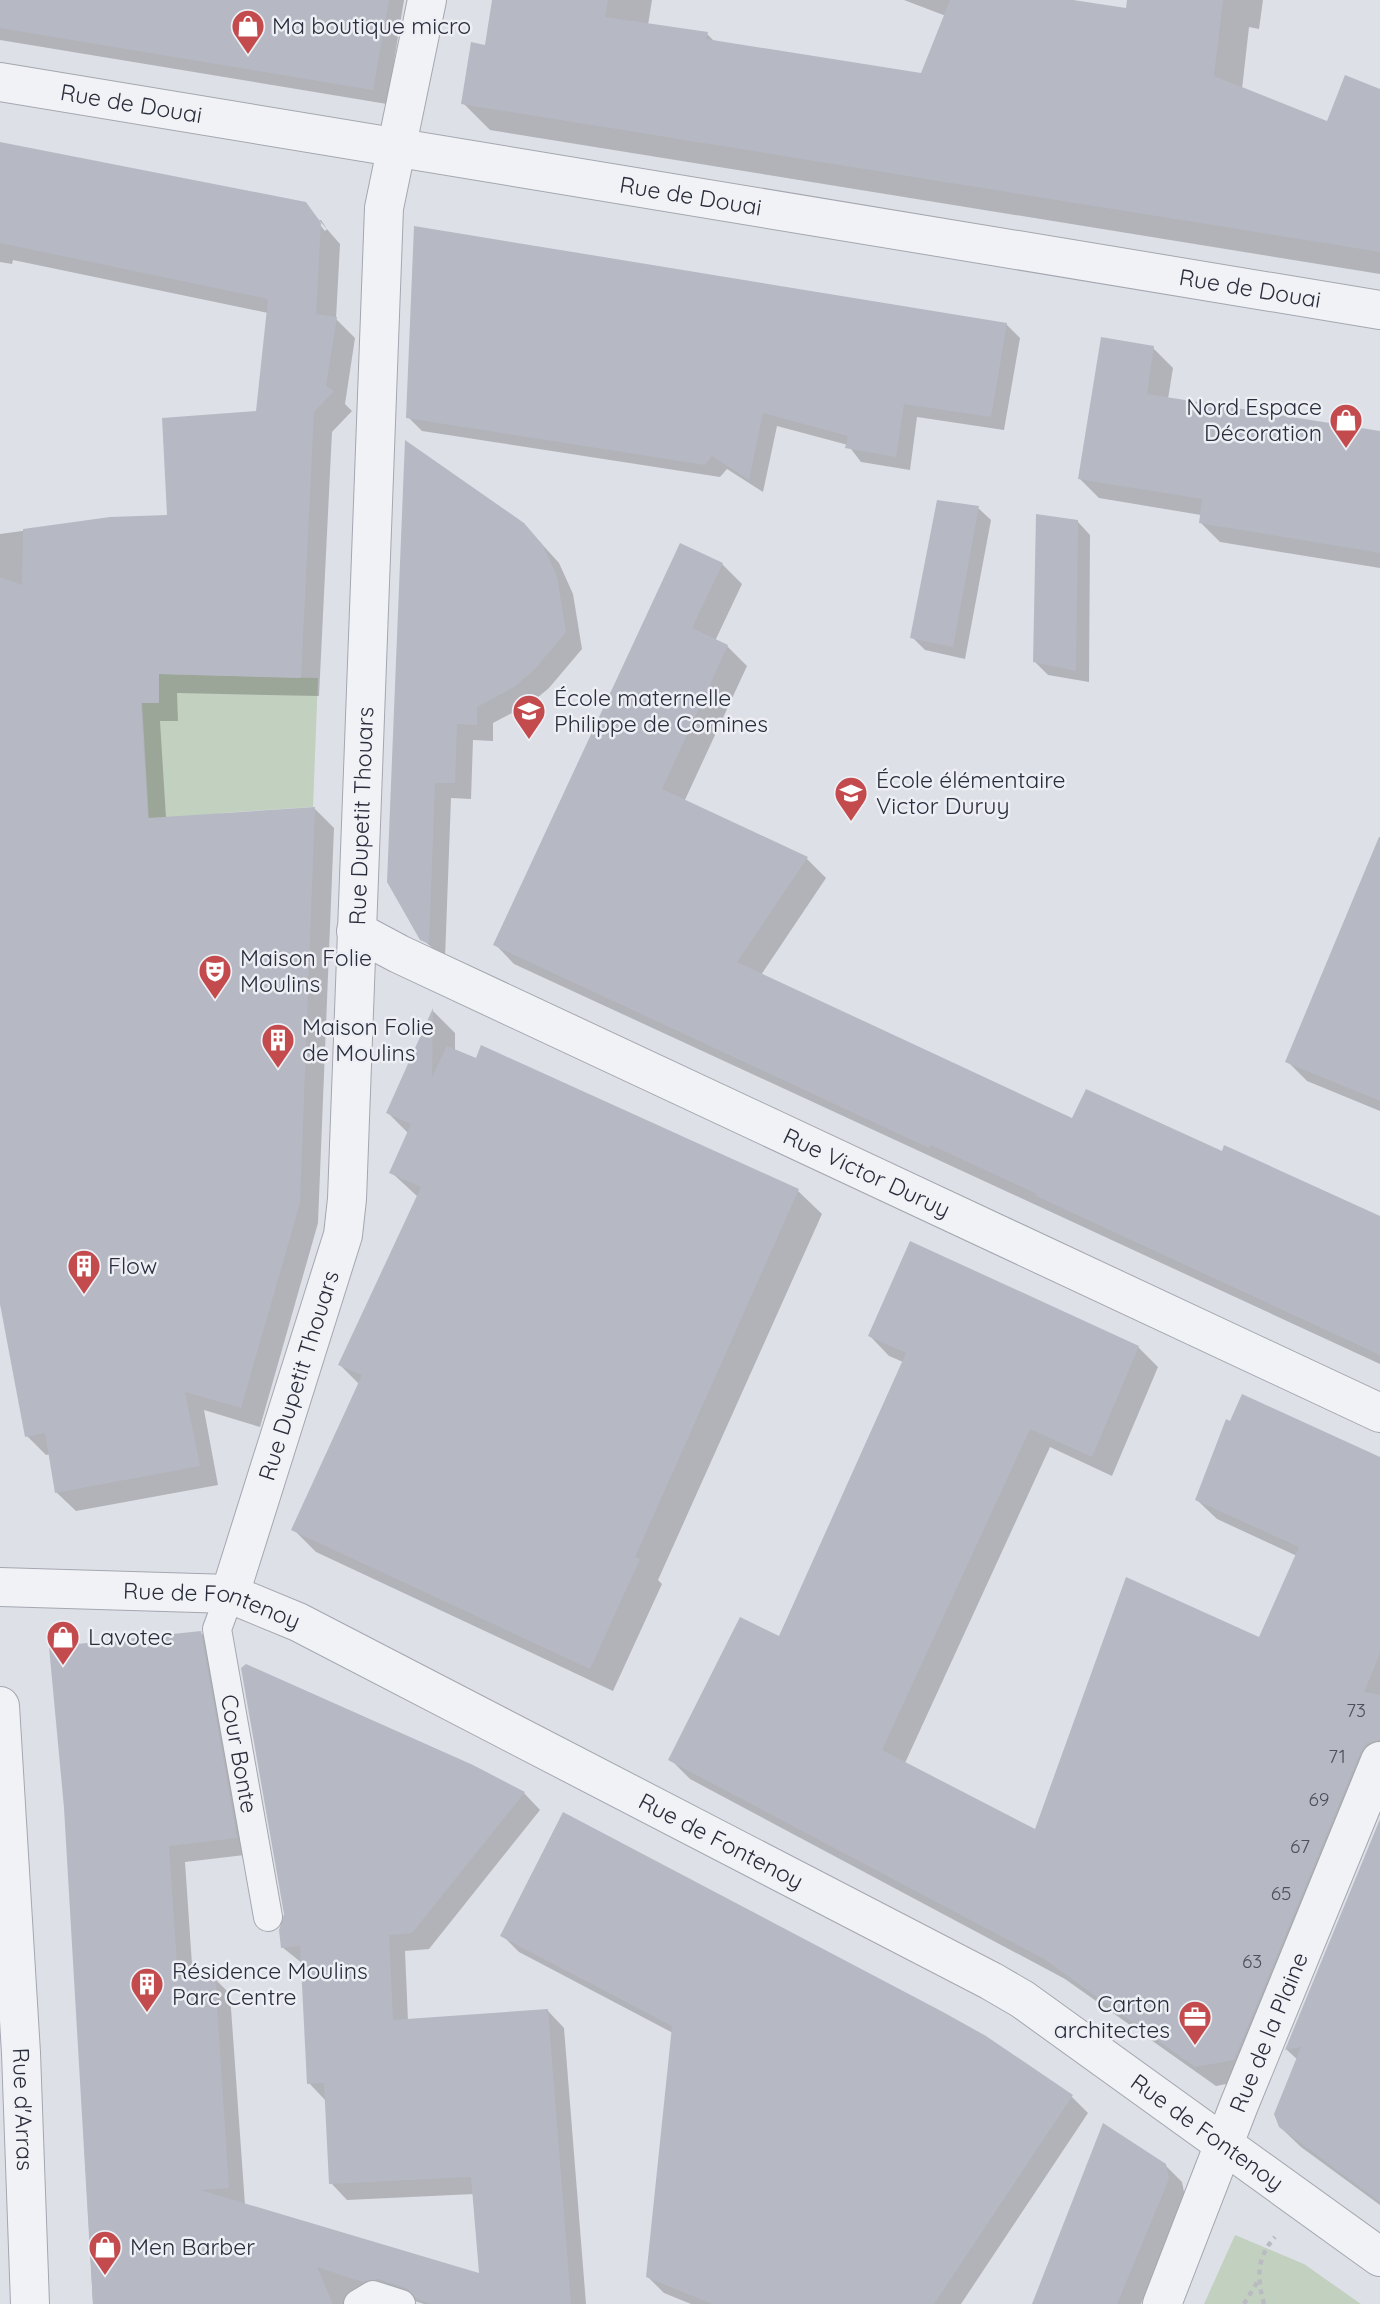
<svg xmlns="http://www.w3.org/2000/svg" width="1380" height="2304" viewBox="0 0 1380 2304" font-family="Quicksand,sans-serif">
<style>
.green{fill:#c2d0c0}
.shadow{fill:#0003;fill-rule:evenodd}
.building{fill:#b6b9c3}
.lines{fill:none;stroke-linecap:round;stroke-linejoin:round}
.service-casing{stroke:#a4a7b0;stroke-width:30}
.minor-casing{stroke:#a4a7b0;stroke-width:40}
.tertiary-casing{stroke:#a4a7b0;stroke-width:40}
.path{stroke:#b9bbc1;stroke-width:4.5;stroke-dasharray:5 5;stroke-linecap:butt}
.service{stroke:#f1f2f5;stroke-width:28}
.minor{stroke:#f1f2f5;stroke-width:38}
.tertiary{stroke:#f1f2f5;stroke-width:38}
.labels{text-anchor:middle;stroke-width:5;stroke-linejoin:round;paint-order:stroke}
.number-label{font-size:19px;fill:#4c505e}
.poi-label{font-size:23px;fill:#292d3c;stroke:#edeff4;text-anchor:start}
.street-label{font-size:23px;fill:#292d3c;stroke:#edeff4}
</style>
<rect width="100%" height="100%" fill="#dee0e7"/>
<g class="green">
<polygon points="159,674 318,678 313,807 221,813 151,855 142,703 159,703"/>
<polygon points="1235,2235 1304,2264 1361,2304 1204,2304"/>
</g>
<g class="shadow">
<polygon points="0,0 404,0 387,104 0,40"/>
<polygon points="502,0 652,0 648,25 707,34 715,42 922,75 946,16 904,0 1071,0 1128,10 1129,0 1263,0 1259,29 1249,27 1242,89 1328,124 1380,135 1380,274 490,130 463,103"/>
<path d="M0,146L305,204L340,244L336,319L355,338L345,404L352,411L332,432L319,696L177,693L178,721H160L166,818L315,809L334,828L318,1223L260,1427L204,1410L218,1485L76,1511L56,1492L50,1454L46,1455L27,1436L0,1296V534L111,519L168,517L258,413L268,313L13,260L12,264L0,262ZM316,220H321L327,229L325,231Z"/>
<polygon points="1006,324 1020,338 1004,430 917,417 910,470 861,462 848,445 777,426 763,492 727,469 720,477 422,431 408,417"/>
<polygon points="1153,348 1173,368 1168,399 1380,433 1380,568 1220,542 1200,522 1201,515 1099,498 1080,479"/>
<polygon points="407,444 540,542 559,563 573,594 582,649 549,688 531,703 493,723 493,741 473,740 471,799 451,798 445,959 422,939"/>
<polygon points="978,508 991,520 965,659 925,650 912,637"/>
<polygon points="1078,522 1090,535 1089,682 1048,675 1035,662"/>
<polygon points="722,564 742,584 715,641 727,646 747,666 684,802 807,859 826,878 761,975 1073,1120 1223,1153 1380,1218 1380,1364 514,964 495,944"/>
<polygon points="1380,841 1380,1111 1307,1081 1287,1061"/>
<polygon points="433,1011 455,1033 455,1051 476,1060 482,1047 798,1191 822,1214 658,1580 662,1584 613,1691 316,1552 293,1529 359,1384 340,1365 418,1197 391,1172 409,1134 388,1113"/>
<polygon points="870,1336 1138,1347 1158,1367 1112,1476 1050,1447 905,1763 1036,1831 1260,1639 1297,1556 1217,1519 1197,1500 1380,1459 1380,1771 1253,2079 1216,2086 1065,1979 690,1779 670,1759 780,1638 903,1362 889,1356"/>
<polygon points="200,1632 217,1649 253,1854 185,1862 193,1979 214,1978 230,1994 245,2205 481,2275 474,2194 347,2200 331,2183 326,2101 309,2083 302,1963 282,1947 524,1793 540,1810 429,1949 405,1951 408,2021 548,2011 564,2028 586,2304 424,2304 396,2295 369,2304 93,2304 66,1808"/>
<polygon points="1380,1823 1380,2205 1301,2147 1280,2127 1298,2060 1287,2050"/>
<polygon points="503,1936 1072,2097 1088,2113 961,2304 691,2304 664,2293 647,2276 673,2033 519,1952"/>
<polygon points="1165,2165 1182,2182 1185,2197 1141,2304 1034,2304"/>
</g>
<g class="building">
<polygon points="0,0 389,0 373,90 0,28"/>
<polygon points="492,0 608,0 605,17 708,32 706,39 921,73 950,0 1073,0 1126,8 1127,0 1223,0 1214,76 1327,121 1345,75 1380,89 1380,252 461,104 471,42 485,45"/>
<polygon points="0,142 306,202 321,223 316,314 337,317 326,386 334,391 314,412 301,678 159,674 159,703 141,703 148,818 315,807 300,1203 241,1408 185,1392 200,1466 55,1493 45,1433 25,1437 0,1304 0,577 22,585 23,529 110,517 167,515 162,418 256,411 268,299 0,243"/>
<polygon points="414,226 1007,323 991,417 904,404 896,457 845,448 848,436 763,413 749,480 712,456 705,465 406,418"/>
<polygon points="1101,337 1154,346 1147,394 1380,431 1380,553 1199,523 1202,499 1078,479"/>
<polygon points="405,440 524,523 542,544 557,576 566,632 533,671 514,687 477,707 477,725 457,724 455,783 435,783 429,944 420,940 387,882"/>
<polygon points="937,500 979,506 953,647 910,638"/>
<polygon points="1036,514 1078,520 1076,671 1033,662"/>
<polygon points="680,543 723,563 692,628 728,645 662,789 808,857 737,962 1072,1118 1086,1089 1222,1151 1224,1145 1380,1216 1380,1355 1036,1196 1037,1194 931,1145 929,1148 493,945"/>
<polygon points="1379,837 1380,837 1380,1101 1285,1062"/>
<polygon points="433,1008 432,1077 447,1046 476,1058 481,1045 799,1189 635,1557 640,1559 590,1669 291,1530 362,1375 338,1365 421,1187 389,1173 411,1124 386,1113"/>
<polygon points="910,1241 1139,1346 1092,1457 1030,1429 882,1750 1035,1829 1126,1577 1259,1637 1299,1547 1195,1500 1226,1419 1230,1421 1242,1394 1380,1457 1380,1653 1364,1692 1380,1695 1380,1740 1367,1743 1360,1753 1234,2060 1195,2067 1044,1959 668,1760 740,1617 779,1636 906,1353 868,1336"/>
<polygon points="201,1631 237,1838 169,1846 178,1979 215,1976 229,2188 200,2190 479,2273 471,2177 329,2184 324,2083 307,2084 300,1946 281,1948 279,1930 284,1914 241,1668 246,1664 473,1765 525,1792 412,1933 389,1935 393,2020 548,2009 571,2304 431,2304 417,2299 406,2288 378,2279 363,2282 317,2267 333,2304 93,2304 64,1808 49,1647"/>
<polygon points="563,1812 943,2012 986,2036 1073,2095 934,2304 712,2304 646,2277 672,2026 500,1936"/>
<polygon points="1380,1819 1380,2202 1279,2127 1274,2114 1301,2047 1285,2050"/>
<polygon points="1103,2123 1166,2164 1169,2179 1117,2304 1032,2304"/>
</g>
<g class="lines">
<defs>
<g id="service">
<path id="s1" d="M230,1594L217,1629L268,1917"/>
<polyline points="358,2304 373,2295 401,2304"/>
</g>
<g id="minor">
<path id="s2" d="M356,931L399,954L1380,1413"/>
<path id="s3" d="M0,1587L230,1594L298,1622L991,1981L1022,1999L1380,2257"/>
<path id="s4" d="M230,1594L343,1235L347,1199L384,208L427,0"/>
<path id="s5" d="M1162,2304L1239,2105L1380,1761"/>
</g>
<g id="tertiary">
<path id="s6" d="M0,82L1380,310"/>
<path id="s7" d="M0,1706L21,2053L30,2304"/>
</g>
</defs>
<use href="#service" class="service-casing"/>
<use href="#minor" class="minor-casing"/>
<use href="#tertiary" class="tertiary-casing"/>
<g class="path">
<polyline points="1244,2304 1258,2281"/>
<path d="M1264,2304C1257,2278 1256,2258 1275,2237"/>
</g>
<use href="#service" class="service"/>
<use href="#minor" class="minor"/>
<use href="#tertiary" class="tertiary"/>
</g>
<defs>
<symbol id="shop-pin" viewBox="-11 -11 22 30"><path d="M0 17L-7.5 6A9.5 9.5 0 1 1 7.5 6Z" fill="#c44b4d" stroke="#edeff4"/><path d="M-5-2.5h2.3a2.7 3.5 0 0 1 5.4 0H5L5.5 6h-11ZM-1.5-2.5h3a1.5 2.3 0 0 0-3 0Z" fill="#fff"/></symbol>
<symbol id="school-pin" viewBox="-11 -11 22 30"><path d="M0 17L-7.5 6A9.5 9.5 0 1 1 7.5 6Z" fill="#c44b4d" stroke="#edeff4"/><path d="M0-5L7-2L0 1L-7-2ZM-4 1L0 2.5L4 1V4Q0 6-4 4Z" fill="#fff"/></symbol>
<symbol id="theatre-pin" viewBox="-11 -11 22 30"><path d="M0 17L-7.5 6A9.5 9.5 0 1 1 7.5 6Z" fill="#c44b4d" stroke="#edeff4"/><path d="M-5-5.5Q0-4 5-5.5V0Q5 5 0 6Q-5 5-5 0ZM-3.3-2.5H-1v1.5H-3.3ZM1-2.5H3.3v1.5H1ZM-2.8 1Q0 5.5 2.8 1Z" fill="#fff"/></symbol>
<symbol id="building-pin" viewBox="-11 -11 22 30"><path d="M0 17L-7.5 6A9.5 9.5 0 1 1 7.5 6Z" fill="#c44b4d" stroke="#edeff4"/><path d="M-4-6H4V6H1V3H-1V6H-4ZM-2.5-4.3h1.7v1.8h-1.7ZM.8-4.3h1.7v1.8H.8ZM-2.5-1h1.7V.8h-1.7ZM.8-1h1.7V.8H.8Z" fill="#fff"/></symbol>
<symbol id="office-pin" viewBox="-11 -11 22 30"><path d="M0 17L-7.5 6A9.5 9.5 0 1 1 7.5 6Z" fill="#c44b4d" stroke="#edeff4"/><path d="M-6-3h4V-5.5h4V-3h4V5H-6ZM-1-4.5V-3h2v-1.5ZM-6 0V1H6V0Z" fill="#fff"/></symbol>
</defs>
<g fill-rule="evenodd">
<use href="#shop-pin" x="229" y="7" width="38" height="52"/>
<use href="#shop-pin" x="1327" y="401" width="38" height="52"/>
<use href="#school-pin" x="510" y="692" width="38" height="52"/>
<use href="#school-pin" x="832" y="774" width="38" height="52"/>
<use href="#theatre-pin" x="196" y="952" width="38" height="52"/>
<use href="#building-pin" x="259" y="1021" width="38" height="52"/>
<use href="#building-pin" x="65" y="1247" width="38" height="52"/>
<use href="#shop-pin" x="44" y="1618" width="38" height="52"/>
<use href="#building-pin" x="128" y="1965" width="38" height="52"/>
<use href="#office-pin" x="1176" y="1998" width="38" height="52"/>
<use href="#shop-pin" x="86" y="2228" width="38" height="52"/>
</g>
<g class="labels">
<g class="number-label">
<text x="1356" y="1717">73</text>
<text x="1337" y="1763">71</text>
<text x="1319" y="1806">69</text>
<text x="1300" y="1853">67</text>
<text x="1281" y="1900">65</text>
<text x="1252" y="1968">63</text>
</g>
<g class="poi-label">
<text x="272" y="34">Ma boutique micro</text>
<text x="1322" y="415" text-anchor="end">Nord Espace<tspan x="1322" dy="26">Décoration</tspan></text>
<text x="554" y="706">École maternelle<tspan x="554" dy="26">Philippe de Comines</tspan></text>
<text x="876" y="788">École élémentaire<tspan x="876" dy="26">Victor Duruy</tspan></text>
<text x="240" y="966">Maison Folie<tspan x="240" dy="26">Moulins</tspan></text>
<text x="302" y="1035">Maison Folie<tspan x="302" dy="26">de Moulins</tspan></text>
<text x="108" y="1274">Flow</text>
<text x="88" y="1645">Lavotec</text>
<text x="172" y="1979">Résidence Moulins<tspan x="172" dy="26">Parc Centre</tspan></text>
<text x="1170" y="2012" text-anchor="end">Carton<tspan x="1170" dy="26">architectes</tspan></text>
<text x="130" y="2255">Men Barber</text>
</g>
<g class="street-label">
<text dy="8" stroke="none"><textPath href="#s6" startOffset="133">Rue de Douai</textPath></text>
<text dy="8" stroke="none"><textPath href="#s6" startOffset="700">Rue de Douai</textPath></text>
<text dy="8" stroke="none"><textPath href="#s6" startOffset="1267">Rue de Douai</textPath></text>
<text dy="8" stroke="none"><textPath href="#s4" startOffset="796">Rue Dupetit Thouars</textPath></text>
<text dy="8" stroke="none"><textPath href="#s2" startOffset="565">Rue Victor Duruy</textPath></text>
<text dy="8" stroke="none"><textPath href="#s4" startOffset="229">Rue Dupetit Thouars</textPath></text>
<text dy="8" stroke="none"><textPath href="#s3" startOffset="214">Rue de Fontenoy</textPath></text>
<text dy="8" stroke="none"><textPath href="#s1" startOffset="164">Cour Bonte</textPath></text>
<text dy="8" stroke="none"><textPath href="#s3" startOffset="780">Rue de Fontenoy</textPath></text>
<text dy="8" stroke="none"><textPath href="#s5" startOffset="292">Rue de la Plaine</textPath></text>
<text dy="8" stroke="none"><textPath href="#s7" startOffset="404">Rue d'Arras</textPath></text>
<text dy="8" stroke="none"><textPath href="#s3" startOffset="1348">Rue de Fontenoy</textPath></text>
</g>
</g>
</svg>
